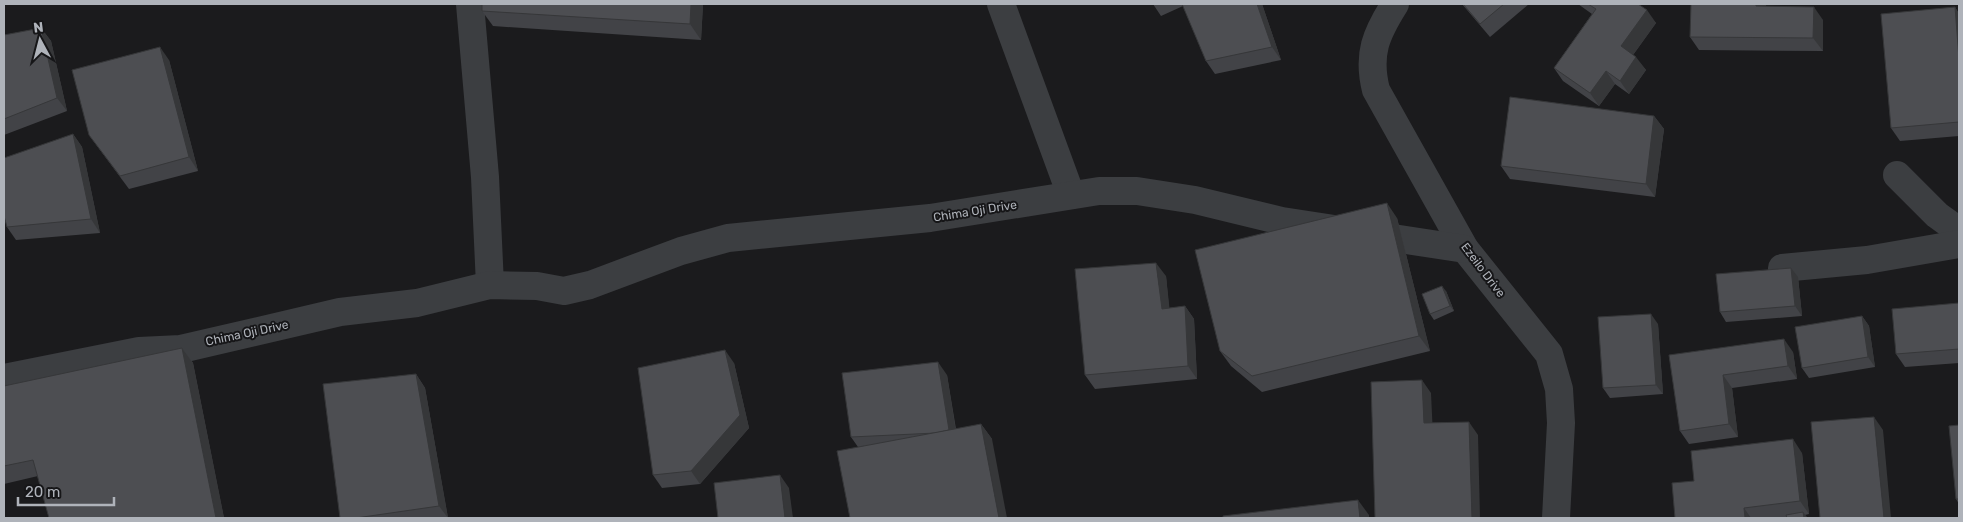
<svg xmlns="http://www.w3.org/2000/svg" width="1963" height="522" viewBox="0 0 1963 522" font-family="Rubik,sans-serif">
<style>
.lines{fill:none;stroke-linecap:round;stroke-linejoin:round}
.street{stroke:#3c3e41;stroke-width:28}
.wall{fill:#424347}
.shaded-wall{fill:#363739}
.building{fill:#4d4e52;stroke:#363739}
.labels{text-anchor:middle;stroke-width:4;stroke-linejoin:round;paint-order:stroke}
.street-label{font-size:12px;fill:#afb3ba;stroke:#161618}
</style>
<rect width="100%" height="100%" fill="#1b1b1d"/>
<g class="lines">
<g class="street">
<polyline points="470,4 485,177 490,285"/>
<polyline points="1001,4 1071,195"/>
<path d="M1395,4C1376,34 1367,54 1376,90L1465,249L1549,354L1559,389L1561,423L1556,518"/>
<polyline points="1897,175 1937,215 1959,231"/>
<polyline points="1782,268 1867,260 1959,244"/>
<polyline points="4,378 139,351 181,349 340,312 417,303 490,285 537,286 564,291 590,285 681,251 728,238 930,218 1099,191 1137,191 1195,200 1282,221 1465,249"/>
</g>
</g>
<g class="wall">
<polygon points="482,4 703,4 701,40 493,26 482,11"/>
<polygon points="1153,4 1262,4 1281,60 1215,74 1206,61 1183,6 1161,16"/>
<polygon points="1462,4 1529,4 1490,37"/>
<polygon points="1578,4 1638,4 1656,23 1633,55 1646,70 1629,94 1615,84 1599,106 1563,81 1554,68 1592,14"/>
<polygon points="1766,4 1766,6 1823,20 1823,51 1699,50 1690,37"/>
<polygon points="1955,7 1959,14 1959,136 1900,141 1891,128"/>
<polygon points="41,28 51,41 67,111 4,135 4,35"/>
<polygon points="169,60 198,171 129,189 89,135"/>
<polygon points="1654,116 1664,129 1655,197 1510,179 1501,166"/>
<polygon points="73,134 82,147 100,233 16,240 7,227"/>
<polygon points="1397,218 1430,351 1262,392 1231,366 1220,351"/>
<polygon points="1166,276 1169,308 1185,306 1194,319 1197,379 1095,389 1085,375"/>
<polygon points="1798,277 1802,316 1726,322 1720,312"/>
<polygon points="1446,291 1454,311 1434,320 1430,314"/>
<polygon points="1959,303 1959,363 1905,367 1896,354"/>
<polygon points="1862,316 1869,326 1875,367 1809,378 1802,368"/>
<polygon points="1658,324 1663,394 1610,398 1603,388"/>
<polygon points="182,348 193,363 224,518 49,518 38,476 4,484 4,386"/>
<polygon points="1793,352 1797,379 1732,388 1738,437 1689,444 1680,431 1669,355"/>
<polygon points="734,363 749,428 700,484 662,488 653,475"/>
<polygon points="416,374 425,388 448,518 340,518"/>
<polygon points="947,375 956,429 981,424 992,439 858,447 851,437"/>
<polygon points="1959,425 1959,504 1956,499"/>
<polygon points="1802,453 1809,514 1805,515 1807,518 1787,518 1787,517 1776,518 1675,518 1694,481"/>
</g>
<g class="shaded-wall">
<polygon points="691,4 703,4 701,40 690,24"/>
<polygon points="1257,4 1262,4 1281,60 1272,47"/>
<polygon points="1756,4 1766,4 1766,20 1756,6"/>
<polygon points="1814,7 1823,20 1823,51 1813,38"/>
<polygon points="1955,7 1959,14 1959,59"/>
<polygon points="1647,10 1656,23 1630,59 1621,46"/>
<polygon points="41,28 51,41 67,111 57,98"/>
<polygon points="160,47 169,60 198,171 189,157"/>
<polygon points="1636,57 1646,70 1629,94 1620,81"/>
<polygon points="1606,71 1615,84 1599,106 1590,93"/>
<polygon points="1654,116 1664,129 1655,197 1646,184"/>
<polygon points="73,134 82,147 100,233 91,219"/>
<polygon points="1387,203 1397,218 1430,351 1419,336"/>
<polygon points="1156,263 1166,276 1171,322 1162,309"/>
<polygon points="1791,268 1798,277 1802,316 1795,306"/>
<polygon points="1442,286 1446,291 1454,311 1450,306"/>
<polygon points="1185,306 1194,319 1197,379 1188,366"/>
<polygon points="1651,314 1658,324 1663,394 1656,385"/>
<polygon points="1862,316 1869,326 1875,367 1868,357"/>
<polygon points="1784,339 1793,352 1797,379 1788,366"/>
<polygon points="182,348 193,363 224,518 216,518"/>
<polygon points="725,350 734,363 749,428 700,484 691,471"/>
<polygon points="938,362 947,375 958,445 949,432"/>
<polygon points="416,374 425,388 448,518 439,506"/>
<polygon points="1723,375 1732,388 1738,437 1729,424"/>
<polygon points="1422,380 1431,393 1433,436 1424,423"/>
<polygon points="1874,417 1883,430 1891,518 1884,518"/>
<polygon points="1469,422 1478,435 1480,518 1472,518"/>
<polygon points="981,424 992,439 1007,518 999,518"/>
<polygon points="1793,439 1802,453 1809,514 1800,501"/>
<polygon points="780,475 789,488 793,518 785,518"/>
<polygon points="1358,500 1369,515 1369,518 1360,518"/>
<polygon points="1744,508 1751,518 1745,518"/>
<polygon points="1803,512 1807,517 1807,518 1804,518"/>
</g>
<g class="building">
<polygon points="482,4 691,4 690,24 482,11"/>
<polygon points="1182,4 1257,4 1272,47 1206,61"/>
<polygon points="1463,4 1504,4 1480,24"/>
<polygon points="1588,4 1638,4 1647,10 1621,46 1636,57 1620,81 1606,71 1590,93 1554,68 1596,9"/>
<polygon points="1691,4 1756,4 1756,6 1814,7 1813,38 1690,37"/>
<polygon points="1955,7 1959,59 1959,122 1891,128 1881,14"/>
<polygon points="41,28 57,98 4,119 4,35"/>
<polygon points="160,47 189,157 120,176 89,135 72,70"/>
<polygon points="1510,97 1654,116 1646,184 1501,166"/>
<polygon points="73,134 91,219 7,227 4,216 4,158"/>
<polygon points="1387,203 1419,336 1252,376 1220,351 1195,250"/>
<polygon points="1156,263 1162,309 1185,306 1188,366 1085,375 1075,269"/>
<polygon points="1791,268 1795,306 1720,312 1716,274"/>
<polygon points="1442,286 1450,306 1430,314 1422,294"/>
<polygon points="1959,303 1959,349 1896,354 1892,309"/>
<polygon points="1651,314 1656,385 1603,388 1598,317"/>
<polygon points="1862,316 1868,357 1802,368 1795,327"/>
<polygon points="1784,339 1788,366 1723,375 1729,424 1680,431 1669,355"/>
<polygon points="182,348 216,518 49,518 33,460 4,466 4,386"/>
<polygon points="725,350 740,415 691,471 653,475 638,368"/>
<polygon points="938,362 949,430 936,433 851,437 842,373"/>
<polygon points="416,374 439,506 356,518 340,518 323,384"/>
<polygon points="1422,380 1424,423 1469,422 1472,518 1375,518 1371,382"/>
<polygon points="1874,417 1884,518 1820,518 1811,422"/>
<polygon points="981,424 999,518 850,518 837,451"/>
<polygon points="1959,425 1959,499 1956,499 1949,426"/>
<polygon points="1793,439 1800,501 1744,508 1745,518 1675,518 1672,483 1694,481 1691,451"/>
<polygon points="780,475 785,518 718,518 714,483"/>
<polygon points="1358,500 1360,518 1223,518 1223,516"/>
<polygon points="1803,512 1804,518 1787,518 1786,515"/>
</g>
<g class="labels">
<g class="street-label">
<text transform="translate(975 211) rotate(-9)" y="4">Chima Oji Drive</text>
<text transform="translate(1483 270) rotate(53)" y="4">Ezeilo Drive</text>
<text transform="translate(247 333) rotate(-12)" y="4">Chima Oji Drive</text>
</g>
</g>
<rect width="1963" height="522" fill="none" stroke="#afb3ba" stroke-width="10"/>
<g transform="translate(40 40) rotate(353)" stroke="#161618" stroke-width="4" paint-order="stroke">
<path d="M0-4L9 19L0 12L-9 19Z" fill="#afb3ba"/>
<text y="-8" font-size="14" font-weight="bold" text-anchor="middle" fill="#afb3ba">N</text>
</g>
<path d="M18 497v8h96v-8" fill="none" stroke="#afb3ba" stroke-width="2.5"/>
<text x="25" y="497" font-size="15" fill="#afb3ba" stroke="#161618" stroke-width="4" paint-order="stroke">20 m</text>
</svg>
